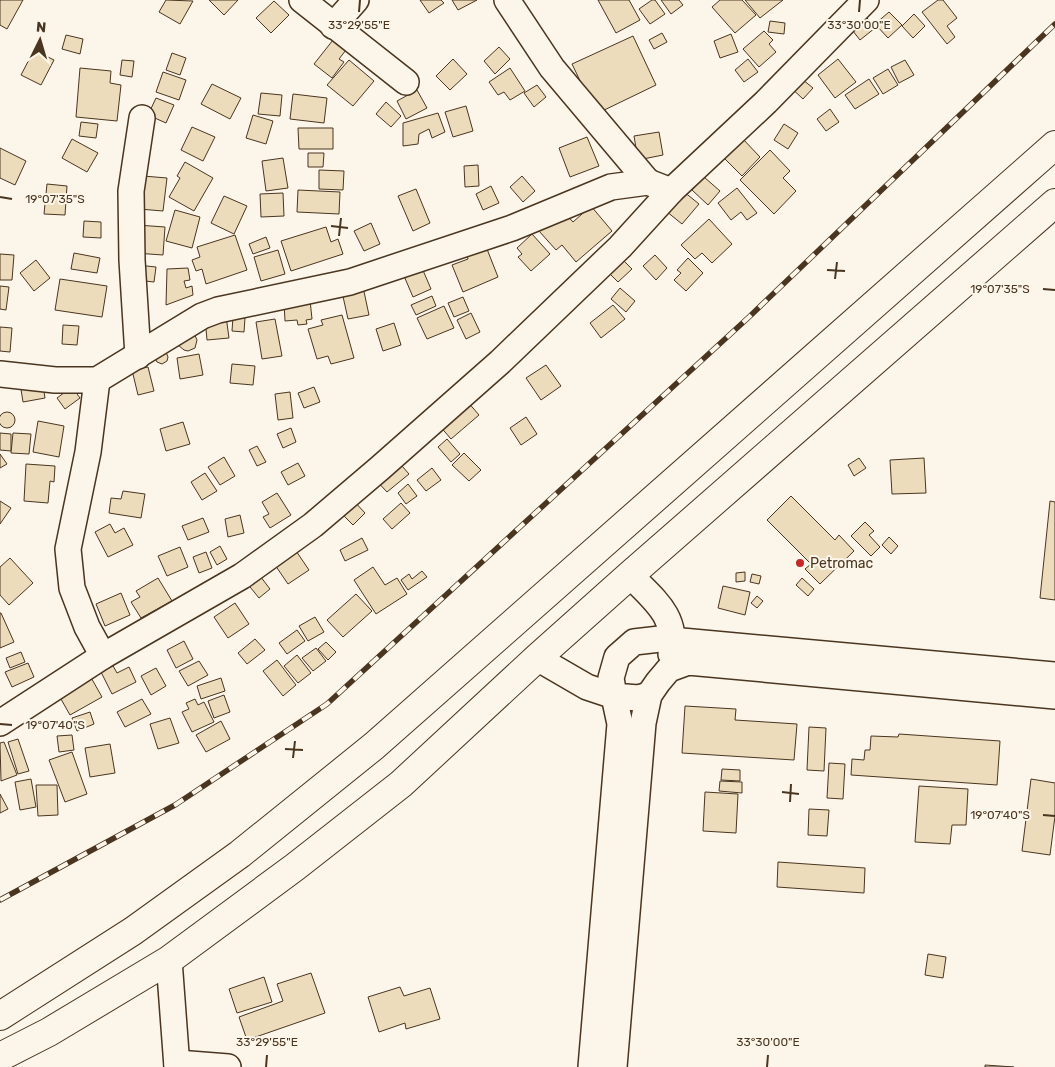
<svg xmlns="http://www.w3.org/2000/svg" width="1055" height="1067" viewBox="0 0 1055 1067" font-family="Rubik,sans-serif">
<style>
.building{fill:#ecdcbc;stroke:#4a3520}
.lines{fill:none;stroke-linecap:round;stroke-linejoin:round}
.minor-casing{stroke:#4a3520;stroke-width:28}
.highway-casing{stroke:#4a3520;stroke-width:30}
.minor{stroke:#fbf6e9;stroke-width:25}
.highway{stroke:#fbf6e9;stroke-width:28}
.rail-casing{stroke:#4a3520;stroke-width:5.5}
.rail{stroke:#fbf6e9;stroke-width:4;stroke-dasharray:11;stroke-linecap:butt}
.ticks{fill:none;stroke:#4a3520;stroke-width:2}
.poi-dot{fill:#c62828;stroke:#fbf6e9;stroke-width:2}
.labels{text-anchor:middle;stroke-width:4;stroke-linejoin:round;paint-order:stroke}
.poi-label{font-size:14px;fill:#4a3520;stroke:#fbf6e9;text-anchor:start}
.ticks-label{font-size:12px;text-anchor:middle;fill:#4a3520;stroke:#fbf6e9;stroke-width:4;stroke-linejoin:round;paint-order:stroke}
</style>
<rect width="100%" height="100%" fill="#fbf6e9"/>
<g class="building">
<polygon points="0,0 23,0 7,29 0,25"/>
<polygon points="166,0 193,1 180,24 159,12"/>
<polygon points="209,0 238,0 224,15"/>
<polygon points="420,0 441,0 444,3 429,13"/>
<polygon points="452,0 477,0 458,10"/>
<polygon points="598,0 629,0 640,20 616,33"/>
<polygon points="652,0 655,0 665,14 650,24 639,9"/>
<polygon points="661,0 679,0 683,5 671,14"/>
<polygon points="720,0 742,0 756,15 735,33 712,7"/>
<polygon points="745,0 783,0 760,18"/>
<polygon points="938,0 943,0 957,18 947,26 955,37 947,44 922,12"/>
<polygon points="274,1 289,15 271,33 256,18"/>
<polygon points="860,9 875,28 860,40 845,21"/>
<polygon points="889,12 902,25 888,38 875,24"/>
<polygon points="914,14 925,26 913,38 902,26"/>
<polygon points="770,21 785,23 784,34 768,32"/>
<polygon points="764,31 773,40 769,44 776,52 759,67 743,49"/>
<polygon points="662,33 667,42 654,49 649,40"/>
<polygon points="731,34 738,52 720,58 714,41"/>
<polygon points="66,35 83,39 80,54 62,49"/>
<polygon points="633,36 656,85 596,114 572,64"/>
<polygon points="333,40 346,50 339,59 344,62 332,78 314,64"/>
<polygon points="499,47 510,59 495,74 484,61"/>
<polygon points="34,50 54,60 41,85 21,75"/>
<polygon points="172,53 186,58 180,75 166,70"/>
<polygon points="453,59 467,74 450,90 436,76"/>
<polygon points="748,59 758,72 744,82 735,70"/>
<polygon points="838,59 856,82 835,98 818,75"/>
<polygon points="122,60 134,61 132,77 120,75"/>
<polygon points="349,60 374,81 353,106 327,85"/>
<polygon points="905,60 914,75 899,83 891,67"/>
<polygon points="80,68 111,71 110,83 121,85 117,121 76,117"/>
<polygon points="510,68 525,91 510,100 504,92 498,95 489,82"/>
<polygon points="888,69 898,85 883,94 873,78"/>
<polygon points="163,72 186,80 179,100 156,92"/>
<polygon points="797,75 813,88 803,99 788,85"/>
<polygon points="869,79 879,94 855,109 845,95"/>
<polygon points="212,84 241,98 230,119 201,104"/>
<polygon points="537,85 546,97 534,107 524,93"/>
<polygon points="417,90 427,108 406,119 397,101"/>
<polygon points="261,93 282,95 280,116 258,114"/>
<polygon points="293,94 327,98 324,123 290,119"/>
<polygon points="156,98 174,105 166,123 148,115"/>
<polygon points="386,102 401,116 391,127 376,114"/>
<polygon points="466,106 473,131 453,137 445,112"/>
<polygon points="830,109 839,122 826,131 817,119"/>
<polygon points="438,113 445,132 432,138 429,129 419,134 418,144 403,146 403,123"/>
<polygon points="253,115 273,121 266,144 246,138"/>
<polygon points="81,122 98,124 96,138 79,136"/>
<polygon points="784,124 798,133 788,149 774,140"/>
<polygon points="192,127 215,137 203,161 181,150"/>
<polygon points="298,128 333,128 333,149 299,149"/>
<polygon points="659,132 663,155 638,160 634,136"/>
<polygon points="587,137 599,166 570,177 559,148"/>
<polygon points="741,137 760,157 742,176 717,151"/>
<polygon points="72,139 98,153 87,172 62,158"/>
<polygon points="0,148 26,161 15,185 0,178"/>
<polygon points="770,150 790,171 783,178 796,191 774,214 740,180"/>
<polygon points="308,153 324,153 323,167 308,167"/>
<polygon points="283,158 288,188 266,191 262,161"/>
<polygon points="185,162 213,178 194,211 169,197 180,178 177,176"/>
<polygon points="478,165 479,186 465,187 464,166"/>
<polygon points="319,170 344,171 343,190 319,189"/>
<polygon points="143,176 167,178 163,211 139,209"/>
<polygon points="522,176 535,191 523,202 510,187"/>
<polygon points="704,177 720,191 708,205 692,190"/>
<polygon points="47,184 67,186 65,215 44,214"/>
<polygon points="491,186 499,203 483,210 476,194"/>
<polygon points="737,188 757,213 747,220 741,212 731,220 718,203"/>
<polygon points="416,189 430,223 413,231 398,196"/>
<polygon points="298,190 340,192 339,214 297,212"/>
<polygon points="683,191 699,204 682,224 666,211"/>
<polygon points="283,193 284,216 261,217 260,194"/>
<polygon points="224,196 247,206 234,234 211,223"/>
<polygon points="591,206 612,231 576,262 562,245 556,250 539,231 563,211 573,222"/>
<polygon points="175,210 200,217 192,248 166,241"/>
<polygon points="709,219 732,244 712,263 702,253 695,259 681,245"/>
<polygon points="84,221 101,222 101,238 83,237"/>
<polygon points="371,223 380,244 364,251 354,231"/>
<polygon points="137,225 165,227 163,255 135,253"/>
<polygon points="326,227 331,242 338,239 343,254 291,271 281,241"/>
<polygon points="532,234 550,254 531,271 518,257 522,254 517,248"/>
<polygon points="235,235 247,270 206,284 202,269 196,271 192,260 200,257 197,247"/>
<polygon points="266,237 270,248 253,254 249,244"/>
<polygon points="485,244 498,277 463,292 452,265 468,259 466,252"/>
<polygon points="278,250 285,274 261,281 254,257"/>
<polygon points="615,252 632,269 618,282 601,265"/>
<polygon points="74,253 100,258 97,273 71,269"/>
<polygon points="0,254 14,255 12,280 0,280"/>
<polygon points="655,255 667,268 656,280 643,266"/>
<polygon points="688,258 703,273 686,291 674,280 681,273 677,270"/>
<polygon points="36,260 50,278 34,291 20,273"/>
<polygon points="419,261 431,289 413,297 401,269"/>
<polygon points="137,265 156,267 154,282 136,280"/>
<polygon points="188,268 190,280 184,281 186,288 192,286 193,295 166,305 167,269"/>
<polygon points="60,279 107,286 102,317 55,310"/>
<polygon points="0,286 9,287 6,310 0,309"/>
<polygon points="363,287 369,315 348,319 342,292"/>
<polygon points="620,288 635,301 626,312 611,299"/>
<polygon points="432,296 436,306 416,315 411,305"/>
<polygon points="463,297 469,311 454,317 448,303"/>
<polygon points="310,300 312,319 306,320 307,324 298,325 297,320 285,321 284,302"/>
<polygon points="613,305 625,319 601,338 590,323"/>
<polygon points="444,306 454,328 427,339 417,318"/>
<polygon points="471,313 480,332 466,339 457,320"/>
<polygon points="342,315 354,358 331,364 328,356 317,359 308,329 323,325 321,320"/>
<polygon points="226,316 229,338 207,340 205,318"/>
<polygon points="233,317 245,318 244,332 232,331"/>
<polygon points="275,319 282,356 262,359 256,322"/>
<polygon points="394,323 401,345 383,351 376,329"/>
<polygon points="63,325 79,326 77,345 62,344"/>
<polygon points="0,327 12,328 10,352 0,351"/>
<polygon points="194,333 197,340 195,348 188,351 184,350 178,345"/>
<polygon points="166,352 168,357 167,361 162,364 157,362 155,358"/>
<polygon points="199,354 203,375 180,379 177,358"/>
<polygon points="232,364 255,366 253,385 230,383"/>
<polygon points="546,365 561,386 541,400 526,378"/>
<polygon points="148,367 154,391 138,395 132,370"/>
<polygon points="42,379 45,398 23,402 20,383"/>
<polygon points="72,387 80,398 65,409 57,398"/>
<polygon points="314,387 320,402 304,408 298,393"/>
<polygon points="290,392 293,418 278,420 275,394"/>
<polygon points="467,401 479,415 451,439 439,425"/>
<circle cx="7" cy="420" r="8"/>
<polygon points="526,417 537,434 521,445 510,428"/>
<polygon points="38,421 64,426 59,457 33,452"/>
<polygon points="183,422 190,444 166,451 160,429"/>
<polygon points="291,428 296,442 283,448 277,434"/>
<polygon points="0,433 11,434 11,451 0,450"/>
<polygon points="13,433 31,434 29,454 11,453"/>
<polygon points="447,439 460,454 451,462 438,447"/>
<polygon points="257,446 266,462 257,466 249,450"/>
<polygon points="464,453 481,470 469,481 452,465"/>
<polygon points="0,454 7,464 0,468"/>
<polygon points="224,457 235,476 220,485 208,467"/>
<polygon points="859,458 866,468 854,476 848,465"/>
<polygon points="924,458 926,493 892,494 890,460"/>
<polygon points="396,459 409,474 387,492 374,478"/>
<polygon points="298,463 305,476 288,485 281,472"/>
<polygon points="26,464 55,466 54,482 50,481 48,503 24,501"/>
<polygon points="432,468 441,480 426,491 417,480"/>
<polygon points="205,473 217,491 202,500 191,482"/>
<polygon points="408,484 417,496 406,504 398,493"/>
<polygon points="123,491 145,494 141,518 109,513 111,498 121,499"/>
<polygon points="277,493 291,515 270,528 263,517 269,514 262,502"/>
<polygon points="791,496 835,540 839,535 854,551 820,584 805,569 811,564 767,520"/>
<polygon points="353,500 365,513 353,525 341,513"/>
<polygon points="0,501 11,508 0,524"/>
<polygon points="1050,501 1055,502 1055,600 1040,598"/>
<polygon points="401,503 410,513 392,529 383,519"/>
<polygon points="240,515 244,533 228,537 225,519"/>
<polygon points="203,518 209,532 188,540 182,526"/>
<polygon points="865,522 874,531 869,535 880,547 871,556 851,536"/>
<polygon points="110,524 115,533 124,528 133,545 108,557 95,532"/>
<polygon points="889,537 898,546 891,554 882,545"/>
<polygon points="362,538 368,550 345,561 340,550"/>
<polygon points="220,546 227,559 217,565 210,552"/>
<polygon points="180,547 188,567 167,576 158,556"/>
<polygon points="294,548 309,570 288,584 273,562"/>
<polygon points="206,552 212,568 199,573 193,557"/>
<polygon points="10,558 33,583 9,605 0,595 0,567"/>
<polygon points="373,567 385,585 397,578 407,594 376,614 354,580"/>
<polygon points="422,571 427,577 408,590 401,580 409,574 412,579"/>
<polygon points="257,572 270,589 259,598 246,582"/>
<polygon points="745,572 745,581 736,582 736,573"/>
<polygon points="752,574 761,576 759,584 750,582"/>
<polygon points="158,578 172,601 141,618 131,602 140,597 136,591"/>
<polygon points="802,578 814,589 808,596 796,585"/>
<polygon points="723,586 750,592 745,615 718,608"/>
<polygon points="121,593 130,615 105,626 96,604"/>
<polygon points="356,594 372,611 343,637 327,620"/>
<polygon points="757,596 763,601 757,608 751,603"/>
<polygon points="235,603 249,624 228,638 214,617"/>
<polygon points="0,613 1,613 14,642 0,648"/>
<polygon points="315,617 324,632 308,641 299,626"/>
<polygon points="297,630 305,641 287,654 279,643"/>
<polygon points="255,639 265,650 247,664 238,653"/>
<polygon points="184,641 193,659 176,668 167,650"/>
<polygon points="326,642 336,652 328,660 318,649"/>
<polygon points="316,648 326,661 313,671 302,658"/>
<polygon points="21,652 25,662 10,668 6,658"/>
<polygon points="297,655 311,673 298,683 284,666"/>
<polygon points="277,660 296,685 283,696 263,671"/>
<polygon points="199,661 208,675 188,686 179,671"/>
<polygon points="28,663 34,677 12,687 5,672"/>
<polygon points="112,664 117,673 129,667 136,682 112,694 100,670"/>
<polygon points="156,668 166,686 151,695 141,676"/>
<polygon points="89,674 102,697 70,715 57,692"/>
<polygon points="221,678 225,691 201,699 197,686"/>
<polygon points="224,695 230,712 214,718 208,701"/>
<polygon points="142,699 151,714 125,727 117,712"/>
<polygon points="195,699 198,705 204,702 214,722 192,732 182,712 189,709 186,703"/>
<polygon points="685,706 736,709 735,720 797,724 794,760 682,753"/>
<polygon points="90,712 94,724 77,731 72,718"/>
<polygon points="170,718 179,743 158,749 150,724"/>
<polygon points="221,721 230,739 206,752 196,735"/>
<polygon points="809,727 826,728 824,771 807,770"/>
<polygon points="899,734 1000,741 997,785 851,775 852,759 864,760 865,750 870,750 871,736 898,737"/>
<polygon points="72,735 74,750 59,752 57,736"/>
<polygon points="18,739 29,771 18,774 8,742"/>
<polygon points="4,742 17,775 1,781 0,743"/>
<polygon points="110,744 115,773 90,777 85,748"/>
<polygon points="72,752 87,794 65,802 49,760"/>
<polygon points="829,763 845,764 843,799 827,798"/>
<polygon points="722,769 740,770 740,781 721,780"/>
<polygon points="31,779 36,807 20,810 15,782"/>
<polygon points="1031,779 1055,783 1055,816 1050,855 1022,851"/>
<polygon points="720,781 742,782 742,793 719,791"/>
<polygon points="36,785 57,785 58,815 38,816"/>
<polygon points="919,786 968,789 966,825 952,825 950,844 915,842"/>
<polygon points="705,792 738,794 736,833 703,831"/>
<polygon points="0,794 8,809 0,813"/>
<polygon points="809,809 829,810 827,836 808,835"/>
<polygon points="778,862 865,868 864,893 777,887"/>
<polygon points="928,954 946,957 943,978 925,975"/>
<polygon points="311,973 325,1013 247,1040 239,1017 283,1001 277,984"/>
<polygon points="264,977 272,1002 237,1013 229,989"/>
<polygon points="400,987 404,996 430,988 440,1019 406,1029 405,1023 379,1032 368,997"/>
<polygon points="985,1065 1014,1067 985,1067"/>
</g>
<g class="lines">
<defs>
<g id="minor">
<polyline points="302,0 406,82"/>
<polyline points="507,0 552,68 648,182"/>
<polyline points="333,26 356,0"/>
<polyline points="138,356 132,260 131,191 142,118"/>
<polyline points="0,374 55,380 97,380 202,316 218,310 350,282 512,228 611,187 648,182 671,191"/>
<polyline points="97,380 88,452 68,549 72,588 87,627 103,656"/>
<path d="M630,575C654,600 678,616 671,654"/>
<polyline points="537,658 587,687 614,696 620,724 591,1067"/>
<polyline points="649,695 638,698 614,696 611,678 617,657 634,642 660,639 1055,675"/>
<polyline points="0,723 103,656 242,576 313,525 380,468 500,362 620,247 671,191 766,102 866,0"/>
<polyline points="169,960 177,1067"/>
<polyline points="177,1063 228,1067"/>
<polyline points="614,1067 643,723 649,695 658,682 669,669 688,662 1055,696"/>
</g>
<g id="highway">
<polyline points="0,1016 133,931 240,854 374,746 1055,145"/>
<polyline points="0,1057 49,1032 169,960 295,867 401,784 537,658 630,575 1055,203"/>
</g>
</defs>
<use href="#minor" class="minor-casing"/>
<use href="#highway" class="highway-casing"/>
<use href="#minor" class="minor"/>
<use href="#highway" class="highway"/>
<defs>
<polyline id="rail" points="0,900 175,805 327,704 749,317 1055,24"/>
</defs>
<use href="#rail" class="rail-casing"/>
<use href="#rail" class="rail"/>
</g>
<path class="ticks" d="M359,12L360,0M859,12L860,0M0,197L12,199M331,226L348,228M339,236L341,218M827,270L845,271M835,279L837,262M1043,289L1055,290M0,724L12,725M285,749L303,750M293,758L295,741M782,792L799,794M790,802L791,784M1043,815L1055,816M266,1067L267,1055M767,1067L768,1055"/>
<circle class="poi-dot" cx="800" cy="563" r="5"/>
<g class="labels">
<g class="poi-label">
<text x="810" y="568">Petromac</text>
</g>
</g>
<g class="ticks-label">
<text x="359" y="29">33°29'55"E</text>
<text x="859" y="29">33°30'00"E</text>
<text x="55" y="203">19°07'35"S</text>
<text x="1000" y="293">19°07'35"S</text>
<text x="55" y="729">19°07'40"S</text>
<text x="1000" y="819">19°07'40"S</text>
<text x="267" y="1046">33°29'55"E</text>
<text x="768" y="1046">33°30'00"E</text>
</g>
<g transform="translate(40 40) rotate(5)" stroke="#fbf6e9" stroke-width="4" paint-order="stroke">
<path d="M0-4L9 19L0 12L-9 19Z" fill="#4a3520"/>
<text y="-8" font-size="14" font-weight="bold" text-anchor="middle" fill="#4a3520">N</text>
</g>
</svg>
